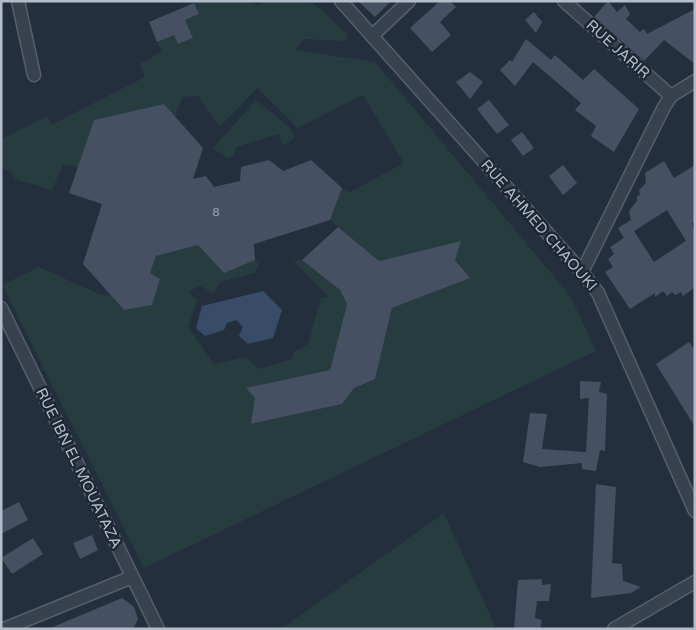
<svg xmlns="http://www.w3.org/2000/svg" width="696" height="630" viewBox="0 0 696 630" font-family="'Varela Round',sans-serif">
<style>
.green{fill:#263c3f}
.water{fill:#394c67}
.building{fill:#455162;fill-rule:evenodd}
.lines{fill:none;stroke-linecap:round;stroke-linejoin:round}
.minor-casing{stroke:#565f6c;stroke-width:15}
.minor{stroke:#38414e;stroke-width:12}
.labels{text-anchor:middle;stroke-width:5;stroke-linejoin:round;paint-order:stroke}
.number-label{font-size:12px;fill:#98a1af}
.street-label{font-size:15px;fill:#b4bcc9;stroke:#1d2633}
</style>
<rect width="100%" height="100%" fill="#242f3e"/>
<g class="green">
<polygon points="202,1 250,1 259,6 262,1 310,1 323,11 346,33 348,38 344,41 304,39 295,50 375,62 571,297 596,351 144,568 2,285 39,267 99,294 112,296 124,310 152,305 160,279 150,273 156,256 198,245 224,273 255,260 260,262 254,273 220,282 214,293 198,285 189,293 197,300 188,327 214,364 246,357 258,369 292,359 294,351 301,349 308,344 321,298 328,297 293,260 302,260 340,290 347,304 330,370 247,388 255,398 252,424 342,404 354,388 375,379 392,308 469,278 455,260 460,241 379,261 330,220 342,188 350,192 404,163 363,95 298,128 257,88 220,127 198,96 182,97 175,117 78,167 63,164 52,190 14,179 11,172 1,167 1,139 47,116 51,125 145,77 140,64 162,51 157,42 174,35 178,44 192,38 185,20 199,14 194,3"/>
<polygon points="256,100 289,127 295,137 283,146 279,134 236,147 234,155 227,158 213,148"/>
<polygon points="444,513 496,629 281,629"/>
</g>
<polygon class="water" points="263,291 282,310 273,338 248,344 239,336 243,327 236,320 227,323 224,330 205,336 196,328 202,306"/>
<g class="building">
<polygon points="358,1 391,1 375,17"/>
<polygon points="440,1 450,1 456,7 440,22 451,35 432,52 410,28"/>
<polygon points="608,1 617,12 625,5 630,14 626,19 640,32 644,29 647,34 695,9 695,64 664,40 644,61 594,17"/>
<polygon points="194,3 199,14 185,20 193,38 178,44 174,35 157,42 149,22"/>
<polygon points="534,12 542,22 536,33 525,20"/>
<polygon points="526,39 551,60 555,55 583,80 594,69 639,109 614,152 591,136 596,126 575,110 581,103 533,62 515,86 500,70 510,60 512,62"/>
<polygon points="470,72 483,82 470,99 456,82"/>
<polygon points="489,100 509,125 497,134 477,109"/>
<polygon points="164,104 203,148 193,179 206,176 214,187 240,181 241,167 269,160 283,171 311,160 342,188 330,220 254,244 255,260 224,273 198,245 156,256 150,273 160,279 152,305 124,310 83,264 102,204 69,193 94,120"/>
<polygon points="522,132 534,148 523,156 511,140"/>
<path d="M664,161L674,178L695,165V222L692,223L695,235V287L683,296L681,292L675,295L672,292L667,296L663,291L655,297V293L630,309L605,272L613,267L608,259L614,254L610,247L624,238L618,228L631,220L629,211L637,201V196L640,195L639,190L646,183L645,173ZM667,210L686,241L654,262L634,231Z"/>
<polygon points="563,165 577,183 563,195 549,176"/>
<polygon points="338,227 379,261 461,241 455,260 470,278 392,308 375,379 354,388 342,404 251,424 255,398 246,388 330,370 347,304 340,290 302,260"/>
<polygon points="689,342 695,350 695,427 656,364"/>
<polygon points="580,381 601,382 599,392 607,394 605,451 600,450 596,471 582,469 582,463 540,467 523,462 530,413 547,414 542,449 586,452 589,398 580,399"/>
<polygon points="596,484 616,487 612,563 622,564 623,581 641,587 631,593 591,598"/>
<polygon points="19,502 28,520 1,534 1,511"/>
<polygon points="92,535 98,550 80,559 73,543"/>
<polygon points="33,538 43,554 12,574 1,558"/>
<polygon points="542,579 542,585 551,584 549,601 537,601 535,618 542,620 540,629 514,629 518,580"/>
<polygon points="122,598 134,607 138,619 133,629 48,629"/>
</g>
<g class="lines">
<defs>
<g id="minor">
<polyline points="18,1 34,75"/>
<polyline points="341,1 582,272 598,293 695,511"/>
<polyline points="564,1 671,96"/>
<polyline points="372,36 409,1"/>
<polyline points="582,272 664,107 671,96 695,81"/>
<polyline points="1,308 158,629"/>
<polyline points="4,629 132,577"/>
<polyline points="614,629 695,582"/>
</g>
</defs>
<use href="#minor" class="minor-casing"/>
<use href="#minor" class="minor"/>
</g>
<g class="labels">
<g class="number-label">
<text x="216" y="216">8</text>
</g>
<g class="street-label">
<text transform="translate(618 49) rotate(42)" y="5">RUE JARIR</text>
<text transform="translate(539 225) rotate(49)" y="5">RUE AHMED CHAOUKI</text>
<text transform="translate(79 468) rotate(64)" y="5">RUE IBN EL MOUATAZA</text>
</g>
</g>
<rect width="696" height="630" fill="none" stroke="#b4bcc9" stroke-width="5"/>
</svg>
